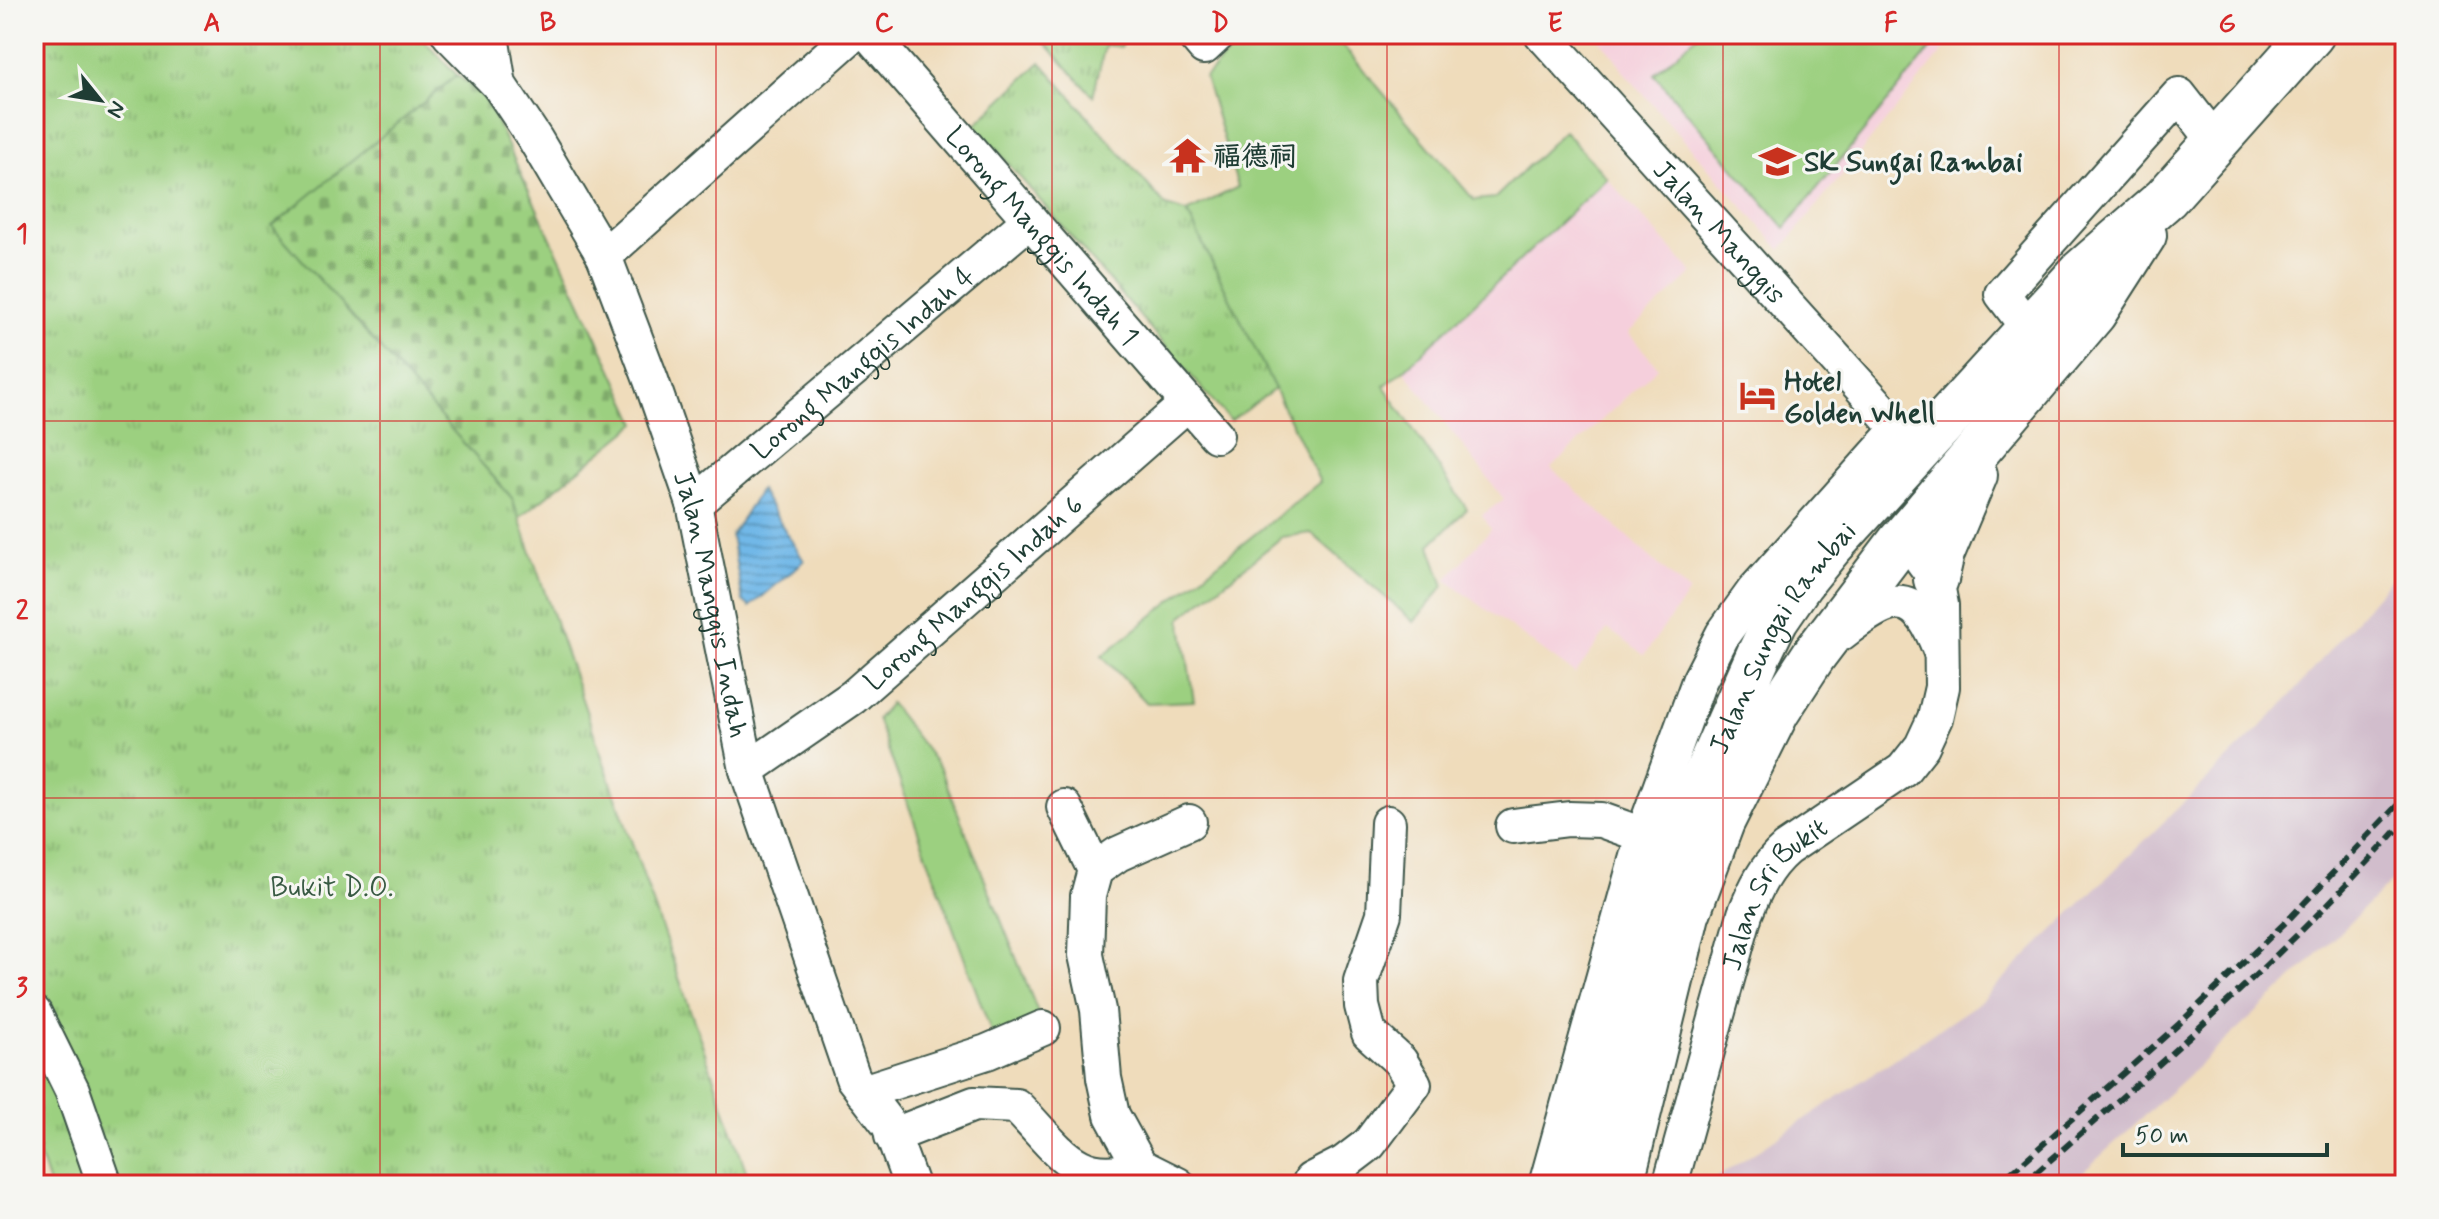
<svg xmlns="http://www.w3.org/2000/svg" width="2439" height="1219" viewBox="0 0 2439 1219" font-family="Mynerve,'LXGW WenKai TC',sans-serif">
<style>
.built{fill:#f5cfdc}
.railway{fill:#d1bdcc}
.grass{fill:#9cd080;stroke:#5e865a;stroke-width:2}
.cemetery{fill:url(#cemetery-stones);stroke:#5e865a;stroke-width:2}
.park{fill:url(#park-tufts);stroke:#5e865a;stroke-width:2}
.water{fill:url(#water-rules);stroke:#487a8e;stroke-width:2}
.lines{fill:none;stroke-linecap:round;stroke-linejoin:round}
.minor-casing{stroke:#3e5548;stroke-width:38}
.major-casing{stroke:#3e5548;stroke-width:48}
.minor{stroke:#fff;stroke-width:34}
.major{stroke:#fff;stroke-width:44}
.rail{stroke:#1f3d34;stroke-width:6;stroke-dasharray:12 6;stroke-linecap:butt}
.grid{fill:none;stroke:#d62828;stroke-width:2;stroke-opacity:0.55}
.labels{text-anchor:middle;stroke-width:6;stroke-linejoin:round;paint-order:stroke}
.poi-label{font-size:28px;font-weight:bold;fill:#1f3d34;stroke:#f6f6f2;text-anchor:start}
.street-label{font-size:28px;fill:#1f3d34;stroke:#f6f6f2}
.park-label{font-size:28px;fill:#385a43;stroke:#f6f6f2}
.neatline{fill:none;stroke:#d62828;stroke-width:3}
.grid-label{font-size:26px;text-anchor:middle;font-weight:bold;fill:#d62828}
</style>
<defs>
<pattern id="cemetery-stones" width="16" height="16" patternUnits="userSpaceOnUse" patternTransform="scale(2)"><rect width="16" height="16" fill="#9cd080"/><path d="M2 7V4a2 2 0 0 1 4 0v3zM10 15v-3a2 2 0 0 1 4 0v3z" fill="#7faa6a"/></pattern>
<pattern id="park-tufts" width="24" height="20" patternUnits="userSpaceOnUse" patternTransform="scale(2)"><rect width="24" height="20" fill="#9cd080"/><path d="M3 7l-1-3M5 7V3M7 7l1-3M15 17l-1-3M17 17v-4M19 17l1-3" fill="none" stroke="#7faa6a"/></pattern>
<pattern id="water-rules" width="6" height="5" patternUnits="userSpaceOnUse" patternTransform="scale(2)"><rect width="6" height="5" fill="#71b8e8"/><path d="M0 2.5h6" fill="none" stroke="#5c97bd"/></pattern>
</defs>
<rect width="100%" height="100%" fill="#f6f6f2"/>
<filter id="ink" filterUnits="userSpaceOnUse"><feTurbulence type="fractalNoise" baseFrequency=".0125" numOctaves="2"/><feDisplacementMap in="SourceGraphic" scale="16" xChannelSelector="R" yChannelSelector="G"/><feConvolveMatrix kernelMatrix="1 2 1 2 8 2 1 2 1" color-interpolation-filters="sRGB"/></filter>
<filter id="wash" filterUnits="userSpaceOnUse"><feTurbulence type="fractalNoise" baseFrequency=".006" numOctaves="4" result="noise"/><feDisplacementMap in="SourceGraphic" scale="32" xChannelSelector="R" yChannelSelector="G"/><feGaussianBlur stdDeviation="1.8" result="paint"/><feColorMatrix in="noise" values="0 0 0 0 0 0 0 0 0 0 0 0 0 0 0 0 0 1.4 0 .05"/><feComposite in="paint" operator="in"/></filter>
<g filter="url(#wash)">
<rect width="100%" height="100%" fill="#efdcbb"/>
<g class="built">
<polygon points="1594,34 1957,34 1781,250 1624,72 1613,55"/>
<polygon points="1607,178 1693,273 1628,333 1658,367 1551,468 1689,592 1644,655 1608,629 1575,674 1446,580 1491,529 1482,515 1504,499 1404,370 1542,236"/>
</g>
<polygon class="railway" points="2405,563 2405,868 2285,986 2069,1185 1706,1185 1980,1002 2279,709"/>
<g class="grass">
<polygon points="1247,34 1333,34 1474,200 1495,198 1564,131 1607,178 1404,370 1384,386 1467,509 1430,545 1444,586 1414,622 1311,533 1282,537 1181,618 1194,701 1147,703 1102,656 1320,482 1187,212 1238,187 1205,77"/>
<polygon points="1699,34 1943,34 1785,228 1654,74"/>
<polygon points="890,703 940,768 1041,1020 993,1037 877,719"/>
</g>
<polygon class="cemetery" points="457,75 485,97 637,423 519,518 512,498 271,226"/>
<g class="park">
<polygon points="34,34 418,34 457,75 272,226 512,498 751,1185 49,1185 34,1138"/>
<polygon points="1037,34 1123,34 1121,47 1105,45 1093,96"/>
<polygon points="1041,62 1166,206 1187,212 1275,389 1230,421 975,125"/>
</g>
<polygon class="water" points="760,490 804,561 750,607 743,601 731,536"/>
</g>
<g filter="url(#ink)">
<g class="lines">
<defs>
<g id="minor">
<polyline points="449,34 499,85"/>
<path id="s1" d="M494,34L492,42L499,85L535,139L604,256L651,380L694,504L747,770L853,1078L889,1125L911,1185"/>
<path id="s2" d="M869,34L1216,435"/>
<polyline points="1193,34 1204,47 1218,34"/>
<path id="s3" d="M1542,34L1899,429L1754,591L1723,634L1699,681L1643,835L1546,1185"/>
<polyline points="604,256 853,34"/>
<polyline points="2021,319 2002,294 2179,95 2215,141"/>
<path id="s4" d="M694,504L1030,220"/>
<path d="M1840,634C1888,597 1914,582 1940,650"/>
<path id="s5" d="M747,770L853,697L1188,403"/>
<polyline points="1064,807 1095,870 1088,896 1086,955 1098,1010 1104,1078 1112,1115 1140,1166"/>
<polyline points="1513,826 1569,819 1601,820 1643,835"/>
<polyline points="1095,870 1118,854 1189,822"/>
<polyline points="34,1013 72,1090 105,1185"/>
<polyline points="863,1092 987,1052 1043,1028"/>
<path d="M892,1136L974,1104L1016,1106C1055,1144 1076,1191 1140,1166L1178,1185"/>
<polyline points="1309,1185 1311,1180 1344,1163 1369,1144 1414,1084 1400,1061 1369,1033 1362,1006 1361,981 1384,914 1388,823"/>
<path id="s6" d="M1670,1185L1745,914C1755,889 1765,867 1786,849L1903,770L1922,746L1935,718L1942,687L1941,605L1936,579L1922,560"/>
</g>
<g id="major">
<polyline points="1936,579 1942,553 1975,475"/>
<path id="s7" d="M1579,1185L1651,909L1680,833L1759,654L1776,619L1800,584L1830,547L2082,271L2166,198L2312,34"/>
<polyline points="1621,1185 1687,915 1722,822 1777,712 1814,655 1899,543 2094,313 2144,235"/>
</g>
</defs>
<use href="#minor" class="minor-casing"/>
<use href="#major" class="major-casing"/>
<use href="#minor" class="minor"/>
<use href="#major" class="major"/>
<g class="rail">
<polyline points="1997,1185 2179,1024 2289,919 2405,797"/>
<path d="M2022,1185C2154,1069 2289,953 2405,821"/>
</g>
</g>
</g>
<path class="grid" d="M380,34V1185M716,34V1185M1052,34V1185M1387,34V1185M1723,34V1185M2059,34V1185M34,421H2405M34,798H2405"/>
<defs>
<symbol id="temple-bare" viewBox="-9 -9 18 18"><path d="M0-6L5-2H3V0L6.5 2.5H4V6H1.5V3h-3V6H-4V2.5H-6.5L-3 0V-2H-5Z" fill="#c8321e" stroke="#f6f6f2" stroke-width="2.5" paint-order="stroke"/></symbol>
<symbol id="school-bare" viewBox="-9 -9 18 18"><path d="M0-5L7-2L0 1L-7-2ZM-4 1L0 2.5L4 1V4Q0 6-4 4Z" fill="#c8321e" stroke="#f6f6f2" stroke-width="2.5" paint-order="stroke"/></symbol>
<symbol id="hotel-bare" viewBox="-9 -9 18 18"><path d="M-6-4.5h1.5V1H6V5H4.5V3h-9V5H-6ZM-4 0a1.8 1.8 0 1 1 3.6 0ZM.5 0V-2.5h3Q6-2.5 6 0Z" fill="#c8321e" stroke="#f6f6f2" stroke-width="2.5" paint-order="stroke"/></symbol>
</defs>
<g fill-rule="evenodd">
<use href="#temple-bare" x="1162" y="130" width="51" height="51"/>
<use href="#school-bare" x="1752" y="136" width="51" height="51"/>
<use href="#hotel-bare" x="1732" y="370" width="51" height="51"/>
</g>
<g class="labels">
<g class="poi-label">
<text x="1213" y="165">福德祠</text>
<text x="1804" y="171">SK Sungai Rambai</text>
<text x="1784" y="390">Hotel<tspan x="1784" dy="32">Golden Whell</tspan></text>
</g>
<g class="street-label">
<text dy="10" stroke="none"><textPath href="#s3" startOffset="266">Jalan Manggis</textPath></text>
<text dy="10" stroke="none"><textPath href="#s2" startOffset="266">Lorong Manggis Indah 1</textPath></text>
<text dy="10" stroke="none"><textPath href="#s4" startOffset="220">Lorong Manggis Indah 4</textPath></text>
<text dy="10" stroke="none"><textPath href="#s5" startOffset="288">Lorong Manggis Indah 6</textPath></text>
<text dy="10" stroke="none"><textPath href="#s1" startOffset="618">Jalan Manggis Indah</textPath></text>
<text dy="10" stroke="none"><textPath href="#s7" startOffset="588">Jalan Sungai Rambai</textPath></text>
<text dy="10" stroke="none"><textPath href="#s6" startOffset="314">Jalan Sri Bukit</textPath></text>
</g>
<g class="park-label">
<text x="332" y="896">Bukit D.O.</text>
</g>
</g>
<rect width="2439" height="1219" fill="none" stroke="#f6f6f2" stroke-width="88"/>
<g transform="translate(100 100) rotate(120)" stroke="#f6f6f2" stroke-width="6" paint-order="stroke">
<path d="M0-6L14 30L0 20L-14 30Z" fill="#1f3d34"/>
<text y="-12" font-size="22" font-weight="bold" text-anchor="middle" fill="#1f3d34">N</text>
</g>
<path d="M2123 1143v12h204v-12" fill="none" stroke="#1f3d34" stroke-width="4"/>
<text x="2135" y="1143" font-size="24" fill="#1f3d34" stroke="#f6f6f2" stroke-width="6" paint-order="stroke">50 m</text>
<rect x="44" y="44" width="2351" height="1131" class="neatline"/>
<g class="grid-label">
<text x="212" y="31">A</text>
<text x="548" y="31">B</text>
<text x="884" y="31">C</text>
<text x="1220" y="31">D</text>
<text x="1555" y="31">E</text>
<text x="1891" y="31">F</text>
<text x="2227" y="31">G</text>
<text x="22" y="242">1</text>
<text x="22" y="619">2</text>
<text x="22" y="996">3</text>
</g>
</svg>
